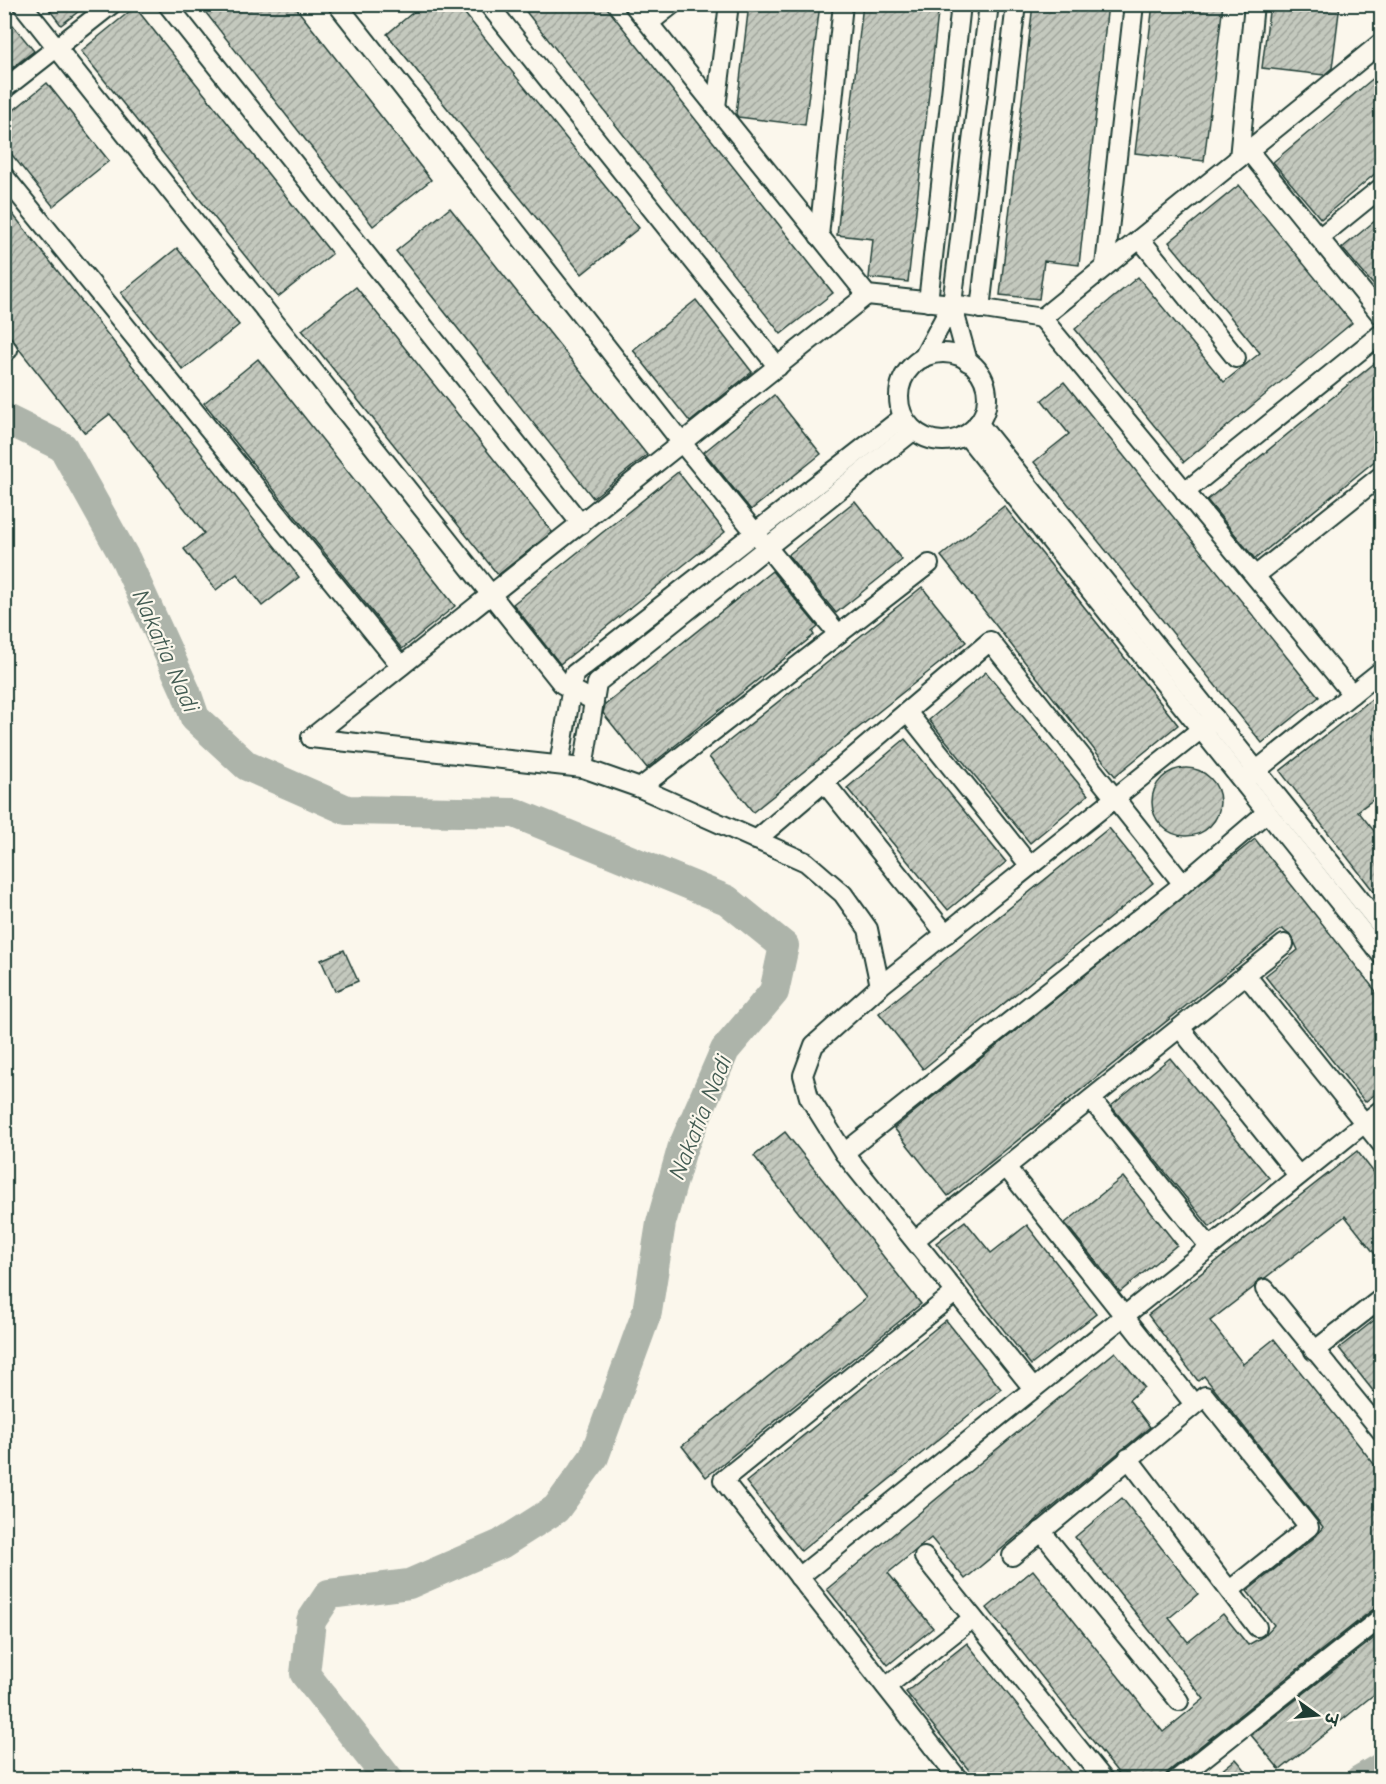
<svg xmlns="http://www.w3.org/2000/svg" width="1386" height="1784" viewBox="0 0 1386 1784" font-family="'Comic Neue','Playpen Sans Deva',sans-serif">
<style>
.lines{fill:none;stroke-linecap:round;stroke-linejoin:round}
.river{stroke:#adb4aa;stroke-width:30}
.building{fill:url(#building-hatch);stroke:#1f3d34;stroke-width:1.5}
.minor-casing{stroke:#1f3d34;stroke-width:22}
.minor{stroke:#fbf7ec;stroke-width:18}
.labels{text-anchor:middle;stroke-width:4.5;stroke-linejoin:round;paint-order:stroke}
.water-label{font-size:24px;font-style:italic;fill:#425b52;stroke:#fbf7ec}
</style>
<defs>
<pattern id="building-hatch" width="6" height="6" patternUnits="userSpaceOnUse" patternTransform="scale(1.5)"><rect width="6" height="6" fill="#c4c9be"/><path d="M-1 1l2-2M0 6l6-6M5 7l2-2" fill="none" stroke="#9fa49b"/></pattern>
</defs>
<rect width="100%" height="100%" fill="#fbf7ec"/>
<filter id="ink" filterUnits="userSpaceOnUse"><feTurbulence type="fractalNoise" baseFrequency=".0167" numOctaves="2"/><feDisplacementMap in="SourceGraphic" scale="12" xChannelSelector="R" yChannelSelector="G"/><feConvolveMatrix kernelMatrix="1 2 1 2 8 2 1 2 1" color-interpolation-filters="sRGB"/></filter>
<g filter="url(#ink)">
<g class="lines">
<g class="river">
<polyline points="4,418 63,447 126,560 186,692 195,718 247,766 347,810 515,813 727,900 784,946 774,992 725,1050 682,1149 661,1223 647,1312 594,1457 556,1509 501,1544 409,1584 329,1594 311,1621 305,1674 389,1780"/>
<polyline points="1360,1780 1382,1767"/>
</g>
</g>
<g class="building">
<polygon points="45,4 88,4 61,25"/>
<polygon points="199,4 293,4 431,180 373,226"/>
<polygon points="423,4 457,4 639,228 582,274 387,34"/>
<polygon points="520,4 604,4 833,293 781,334"/>
<polygon points="749,4 820,4 805,125 738,117 736,114"/>
<polygon points="863,4 939,4 908,282 869,278 873,239 837,235"/>
<polygon points="1033,4 1108,4 1079,265 1044,261 1039,299 1000,295"/>
<polygon points="1153,4 1223,4 1204,161 1135,153"/>
<polygon points="1270,4 1340,4 1332,68 1324,75 1262,68"/>
<polygon points="135,7 332,254 278,297 81,51"/>
<polygon points="4,14 34,51 4,74"/>
<polygon points="1382,71 1382,168 1321,219 1273,162"/>
<polygon points="47,83 109,161 53,206 4,145 4,118"/>
<polygon points="1239,185 1352,323 1184,462 1075,329 1138,277 1224,382 1260,353 1169,242"/>
<polygon points="4,203 299,577 262,606 237,574 216,590 184,549 204,533 110,414 85,433 4,330"/>
<polygon points="450,208 647,455 593,498 396,251"/>
<polygon points="1382,215 1382,295 1342,248"/>
<polygon points="177,248 239,325 183,370 121,293"/>
<polygon points="356,287 552,532 498,575 302,330"/>
<polygon points="696,300 752,372 690,422 633,350"/>
<polygon points="1382,357 1382,455 1255,559 1207,500"/>
<polygon points="258,359 455,606 402,649 204,403"/>
<polygon points="1064,382 1319,697 1262,743 1034,462 1069,434 1042,400"/>
<polygon points="774,395 821,454 751,510 704,452"/>
<polygon points="678,472 725,532 560,664 513,604"/>
<polygon points="855,501 902,560 836,613 788,555"/>
<polygon points="1004,506 1178,725 1115,776 941,556"/>
<polygon points="772,571 818,627 812,632 814,635 647,768 603,713 605,705"/>
<polygon points="922,587 966,642 753,812 709,757"/>
<polygon points="986,672 1088,795 1030,843 929,720"/>
<polygon points="1382,691 1382,793 1358,811 1382,841 1382,902 1280,771"/>
<polygon points="905,739 1006,862 948,910 847,788"/>
<circle cx="1186" cy="802" r="34"/>
<polygon points="1109,828 1153,883 923,1069 879,1013"/>
<polygon points="1255,839 1382,999 1382,1089 1365,1102 1265,976 1298,950 1292,937 1282,929 948,1196 894,1128"/>
<polygon points="344,950 358,981 335,991 321,960"/>
<polygon points="1170,1058 1269,1178 1210,1227 1111,1106"/>
<polygon points="785,1132 921,1304 706,1477 682,1446 866,1298 754,1156"/>
<polygon points="1357,1151 1382,1183 1382,1263 1345,1216 1265,1278 1258,1280 1254,1287 1210,1321 1243,1364 1274,1339 1382,1474 1382,1606 1375,1608 1169,1771 1162,1779 1123,1779 987,1608 1033,1570 1163,1732 1204,1699 1075,1537 1122,1498 1198,1594 1169,1618 1188,1642 1223,1614 1248,1645 1264,1636 1274,1625 1247,1591 1316,1536 1323,1527 1204,1376 1198,1381 1148,1315"/>
<polygon points="1123,1177 1177,1245 1120,1292 1065,1223"/>
<polygon points="965,1221 991,1253 1027,1225 1096,1314 1031,1365 936,1243"/>
<polygon points="1382,1314 1382,1402 1339,1348"/>
<polygon points="946,1320 1001,1389 801,1551 746,1482"/>
<polygon points="1115,1352 1144,1387 1129,1400 1150,1427 965,1579 931,1538 888,1573 933,1628 888,1665 827,1589"/>
<polygon points="1382,1632 1382,1688 1280,1770 1251,1735"/>
<polygon points="967,1643 1076,1779 976,1779 906,1692"/>
<polygon points="1236,1759 1253,1779 1211,1779"/>
</g>
<g class="lines">
<defs>
<g id="minor">
<polyline points="22,4 562,684 594,701"/>
<polyline points="167,4 581,524"/>
<polyline points="337,4 682,443 838,634"/>
<polyline points="488,4 778,367"/>
<polyline points="633,4 867,295 952,304 1042,318 1382,42"/>
<polyline points="649,23 673,4"/>
<polyline points="4,89 112,4"/>
<polyline points="716,107 729,4"/>
<polyline points="1248,150 1382,316"/>
<polyline points="1239,158 1254,4"/>
<polyline points="4,176 401,666"/>
<polyline points="819,236 843,4"/>
<polyline points="1319,238 1382,187"/>
<polyline points="1140,239 1236,358"/>
<polyline points="1105,266 1134,4"/>
<polyline points="928,302 961,4"/>
<polyline points="952,304 989,4"/>
<polyline points="980,309 1016,4"/>
<polyline points="1042,318 1352,694"/>
<polyline points="4,345 8,350"/>
<circle cx="943" cy="397" r="44"/>
<polyline points="923,358 952,304 968,362"/>
<polyline points="978,423 1382,927"/>
<polyline points="966,435 1382,956"/>
<polyline points="1185,492 1382,333"/>
<polyline points="1255,576 1382,475"/>
<polyline points="907,712 1030,866"/>
<polyline points="311,738 867,295"/>
<polyline points="311,738 583,768 640,788 806,862 843,894 868,929 880,986"/>
<polyline points="559,765 574,674 903,417"/>
<polyline points="583,768 597,683 913,431"/>
<polyline points="1247,778 1382,670"/>
<polyline points="824,782 946,934"/>
<polyline points="640,788 929,564"/>
<polyline points="756,840 990,641 1183,884"/>
<polyline points="1246,975 1382,1145"/>
<polyline points="1180,1028 1298,1175"/>
<polyline points="1091,1099 1209,1246"/>
<polyline points="844,1153 1183,884 1267,812"/>
<polyline points="1006,1167 1194,1404"/>
<polyline points="915,1240 1284,944"/>
<polyline points="1265,1289 1382,1432"/>
<polyline points="956,1292 723,1480 959,1780"/>
<polyline points="1314,1351 1382,1298"/>
<polyline points="1032,1387 844,1153 809,1097 803,1075 814,1045 880,986 1215,718"/>
<polyline points="1128,1458 1257,1627"/>
<polyline points="1041,1531 1179,1701"/>
<polyline points="1012,1556 1205,1396 1309,1527 1230,1590"/>
<polyline points="924,1557 1104,1780"/>
<polyline points="799,1577 1382,1109"/>
<polyline points="886,1687 973,1618"/>
<polyline points="1176,1780 1382,1617"/>
</g>
</defs>
<use href="#minor" class="minor-casing"/>
<use href="#minor" class="minor"/>
</g>
</g>
<g class="labels">
<g class="water-label">
<text transform="translate(166 651) rotate(66)" y="8">Nakatia Nadi</text>
<text transform="translate(700 1117) rotate(-68)" y="8">Nakatia Nadi</text>
</g>
</g>
<rect width="1386" height="1784" fill="none" stroke="#fbf7ec" stroke-width="24"/>
<rect x="12" y="12" width="1362" height="1760" fill="none" stroke="#1f3d34" stroke-width="2" filter="url(#ink)"/>
<g transform="translate(1317 1715) rotate(105)" stroke="#fbf7ec" stroke-width="4.5" paint-order="stroke">
<path d="M0-4.5L10 22L0 15L-10 22Z" fill="#1f3d34"/>
<text y="-9" font-size="16" font-weight="bold" text-anchor="middle" fill="#1f3d34">उ</text>
</g>
</svg>
